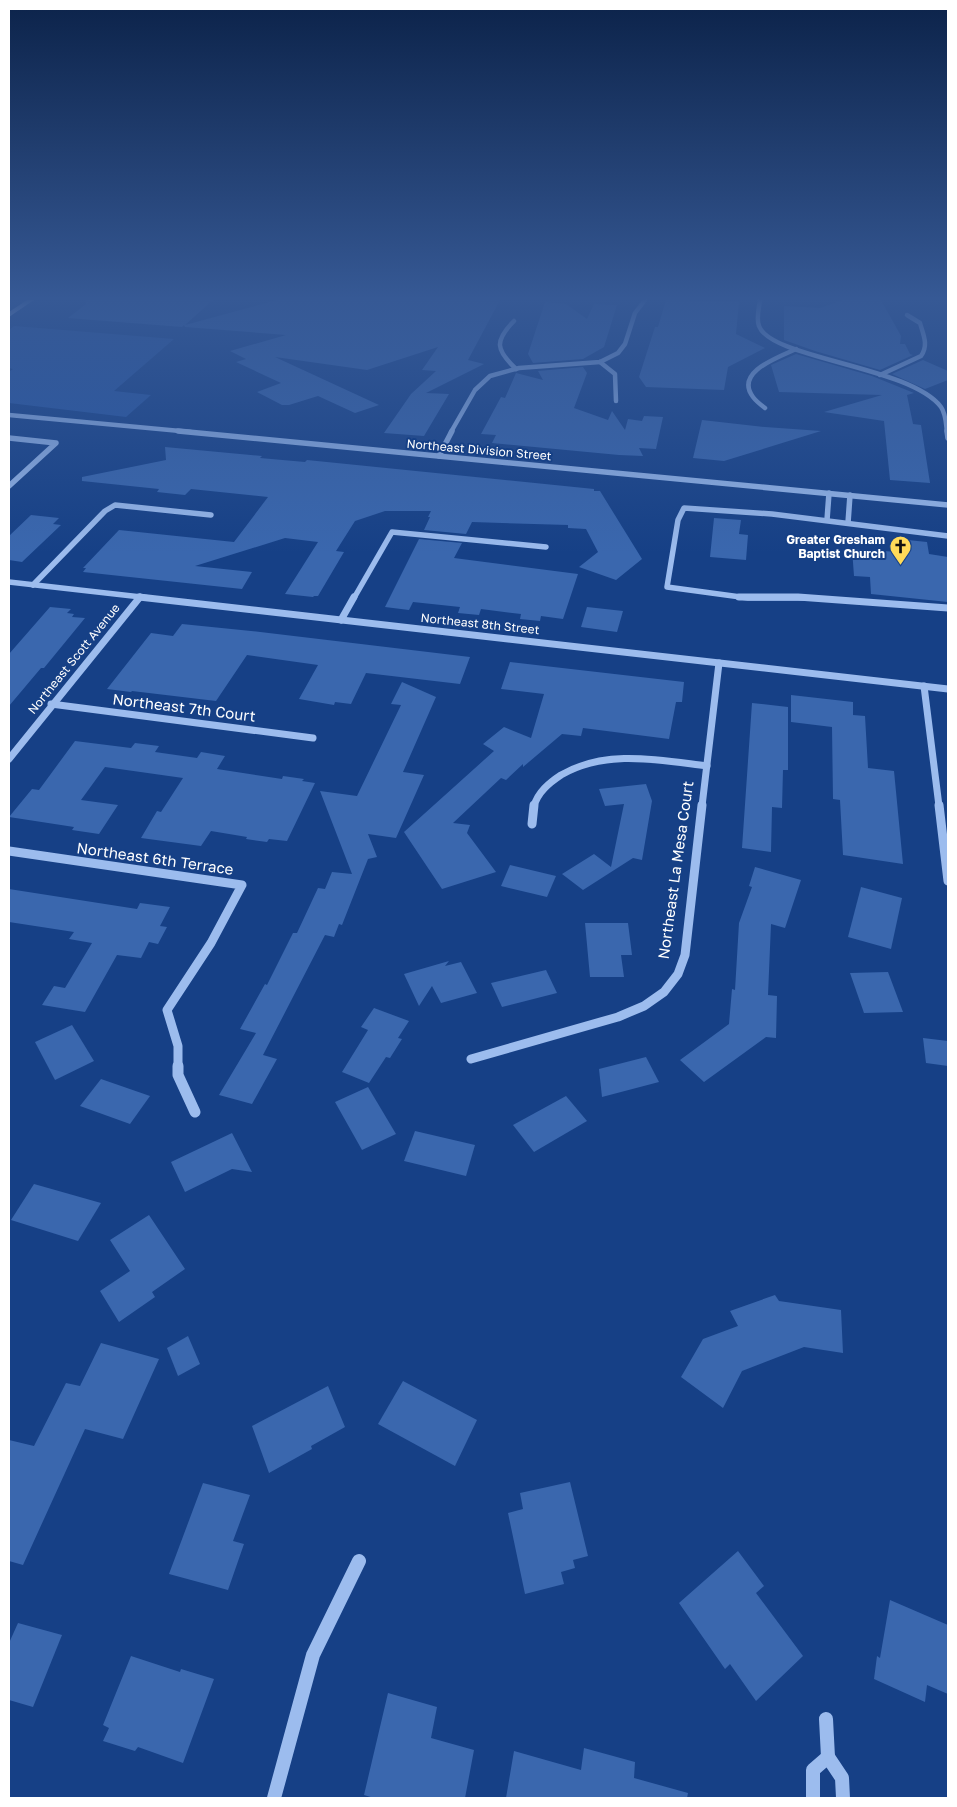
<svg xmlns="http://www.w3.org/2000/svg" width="957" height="1807" viewBox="0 0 957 1807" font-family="'Golos Text',sans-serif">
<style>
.green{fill:#2958a5}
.building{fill:#3a67ae}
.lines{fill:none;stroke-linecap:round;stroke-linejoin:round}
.minor-far5{stroke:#9cbcee;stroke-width:4.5}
.minor-far4{stroke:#9cbcee;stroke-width:5.5}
.minor-far3{stroke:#9cbcee;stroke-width:7}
.minor-far2{stroke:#9cbcee;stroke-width:9}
.minor-far1{stroke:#9cbcee;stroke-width:11}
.minor{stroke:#9cbcee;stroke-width:14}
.major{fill:#e2ecff;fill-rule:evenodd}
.labels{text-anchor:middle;stroke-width:4;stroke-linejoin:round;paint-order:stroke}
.far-street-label{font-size:12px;fill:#fff;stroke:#164086}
.far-poi-label{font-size:12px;font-weight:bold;fill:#fff;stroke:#164086;text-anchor:end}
.street-label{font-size:15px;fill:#fff;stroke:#164086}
</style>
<rect width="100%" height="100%" fill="#164086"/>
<polygon class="green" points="14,326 174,339 114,391 151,395 126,417 9,403 9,372 13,369 9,368 9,330"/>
<g class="building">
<polygon points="86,300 213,300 185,325 277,300 500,300 468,360 484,364 426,393 449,394 424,436 384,433 411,394 436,371 422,370 438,347 367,370 275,357 379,405 355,413 318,396 289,405 282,405 257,392 281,383 236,362 246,359 230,351 286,335 185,327 184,325 182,327 68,318 86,304"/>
<polygon points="666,300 739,302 736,334 765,348 728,367 724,390 646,387 639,377 655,327 658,327"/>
<polygon points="843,300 881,300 901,336 900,344 905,344 910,354 913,355 880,370 815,351 784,340 784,306 820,308"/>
<polygon points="545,302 566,304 587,319 594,304 617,305 604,347 583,359 533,363 528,354"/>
<polygon points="796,354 872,376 914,393 907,395 913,424 921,425 930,483 890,480 884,421 824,412 882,395 779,392 771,365"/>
<polygon points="923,360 948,371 948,380 925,389 892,374"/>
<polygon points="583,367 587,373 574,408 608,420 612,411 625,430 628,419 642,421 644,416 663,417 656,449 639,448 643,456 619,455 492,443 496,435 481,434 501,397 505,398 516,373 543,380 538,371"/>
<polygon points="702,420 765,427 821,431 724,461 693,458"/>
<polygon points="165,447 262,456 260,458 305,462 307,460 594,489 594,491 600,491 642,559 616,580 579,567 598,552 586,529 568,528 568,525 472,522 466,534 424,530 430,517 428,517 431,511 385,511 355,521 336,551 344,552 318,596 314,596 313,597 285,594 318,542 285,538 195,566 252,572 242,589 83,572 86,568 83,568 119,530 234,542 268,497 191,489 185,495 157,492 159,489 82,481 82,477 166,460"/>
<polygon points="31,515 59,518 53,524 61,525 22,562 9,560 9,536"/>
<polygon points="714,518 741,520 739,534 748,535 746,560 710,557"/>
<polygon points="419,539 462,543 454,558 578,574 563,619 541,616 540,621 520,619 521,614 481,609 479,615 458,613 460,607 413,602 409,610 385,607"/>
<polygon points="898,539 927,542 929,554 948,557 948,602 871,594 870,577 854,576 852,549 899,552"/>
<polygon points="50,607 71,609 67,613 74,614 72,617 85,618 44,668 41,668 9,706 9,654"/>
<polygon points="587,607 623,611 617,632 581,627"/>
<polygon points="182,624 251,631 470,657 460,684 366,673 351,704 335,702 334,705 299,699 318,665 247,655 216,701 132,691 131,692 107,689 151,633 173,636"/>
<polygon points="510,662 684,682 682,702 676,702 669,739 583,728 581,736 562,734 523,767 523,764 506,780 501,778 453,823 470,825 467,833 496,872 442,889 404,832 494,751 483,744 504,727 531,738 544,694 501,689"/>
<polygon points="402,682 436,697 403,772 424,775 396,838 368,834 377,857 368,859 342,925 339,924 334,937 325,935 263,1055 277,1059 252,1104 219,1095 256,1033 240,1029 265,984 267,985 293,933 297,933 318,888 325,889 332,872 352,874 320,791 357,796 401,705 391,704"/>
<polygon points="791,695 853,702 853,715 865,716 868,768 894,771 903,864 843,855 840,800 833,799 832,727 791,722"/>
<polygon points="752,703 788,707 788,770 783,770 782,808 772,807 771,852 742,848"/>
<polygon points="75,741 131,748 135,743 159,746 155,752 197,758 201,752 225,756 217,769 282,779 283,776 304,779 302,781 315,783 287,841 269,839 267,842 246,839 247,837 211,831 201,846 141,838 157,811 161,812 183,778 105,767 81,800 118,805 99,834 72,830 74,827 9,817 32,789 39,790"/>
<polygon points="646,784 652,801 642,860 633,858 583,890 562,874 594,854 611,867 624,804 605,806 599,789"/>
<polygon points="510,865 556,876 547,897 501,886"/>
<polygon points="755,867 801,880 785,928 771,924 768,995 777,996 776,1038 766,1037 704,1082 680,1060 729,1024 732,989 735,990 739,923 752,887 749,886"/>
<polygon points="861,887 902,898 891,949 848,937"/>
<polygon points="9,889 137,909 140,903 170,907 160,926 167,927 158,944 149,942 141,958 117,955 85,1012 42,1005 54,986 65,988 92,943 69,939 74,932 9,922"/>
<polygon points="585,923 628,923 632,955 621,955 624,977 590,977"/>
<polygon points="449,961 445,966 461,962 477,993 441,1003 432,986 419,1006 404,974"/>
<polygon points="546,970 557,993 502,1007 491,983"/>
<polygon points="888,972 903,1012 864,1013 850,973"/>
<polygon points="374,1008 409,1021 398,1038 402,1039 390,1058 386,1057 369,1083 342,1072 368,1030 361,1027"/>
<polygon points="72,1025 94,1061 55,1080 35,1042"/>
<polygon points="923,1038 948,1041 948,1066 926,1063"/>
<polygon points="646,1057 659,1082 602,1097 599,1069"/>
<polygon points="101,1079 150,1096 130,1124 80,1106"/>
<polygon points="368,1087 396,1134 362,1150 335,1102"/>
<polygon points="566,1096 587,1121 534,1152 513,1125"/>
<polygon points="415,1131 475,1145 466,1176 404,1161"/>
<polygon points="232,1133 252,1172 232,1169 185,1192 171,1162"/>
<polygon points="34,1184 101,1203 78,1241 11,1220"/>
<polygon points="149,1215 185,1269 152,1292 155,1297 119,1322 100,1291 130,1271 110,1240"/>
<polygon points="775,1295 779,1301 841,1310 843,1353 804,1347 742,1371 723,1408 681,1377 703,1339 738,1326 730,1311"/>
<polygon points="188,1336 200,1364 178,1376 167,1348"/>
<polygon points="101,1343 159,1359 123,1439 85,1429 23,1565 9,1561 9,1440 34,1446 66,1383 80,1386"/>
<polygon points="403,1381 477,1420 455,1466 378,1424"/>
<polygon points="328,1386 345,1427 311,1446 312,1449 269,1473 252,1426"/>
<polygon points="570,1482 588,1556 573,1560 575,1568 561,1572 564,1584 525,1594 508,1513 523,1509 520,1493"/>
<polygon points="203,1483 250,1495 233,1541 244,1544 228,1590 169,1574"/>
<polygon points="738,1551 764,1586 756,1593 803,1656 756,1701 730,1664 725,1669 679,1603"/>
<polygon points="890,1600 948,1625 948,1694 927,1685 925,1702 874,1679 877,1656 880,1658"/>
<polygon points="18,1623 62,1635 33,1707 9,1700 9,1643"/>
<polygon points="131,1656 180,1672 181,1669 214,1679 183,1763 138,1747 135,1751 103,1741 109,1728 103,1725"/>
<polygon points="388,1693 437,1707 431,1738 474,1750 465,1798 374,1798 364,1795"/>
<polygon points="584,1748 635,1762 634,1778 688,1793 687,1798 506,1798 514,1751 581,1770"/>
</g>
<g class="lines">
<g class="minor-far5">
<path d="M760,300C759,308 756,319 759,326C771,359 910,366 941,407C946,414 946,424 947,432"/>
<path d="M514,321C494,341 496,350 516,369"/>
<polyline points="600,362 615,374 616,401"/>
<path d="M880,375L921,356C929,345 923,334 920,323L907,315"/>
<path d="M765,408C761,405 756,401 753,397C734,372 779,357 796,349"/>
<polyline points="9,415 191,432"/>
<polyline points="451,432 475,390 490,376 519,368 600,362 618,353 625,344 635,313 645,300"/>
</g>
<g class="minor-far4">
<polyline points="178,431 948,505"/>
<polyline points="947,431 948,438"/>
<polyline points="9,438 56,443 9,486"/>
<polyline points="439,456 452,431"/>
<polyline points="827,520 829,493"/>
<polyline points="848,523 850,495"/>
<polyline points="9,582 150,598"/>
<polyline points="33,585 105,511 115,505 211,515"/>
<polyline points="354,598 392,532 546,547"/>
<polyline points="812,598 748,598 667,587 678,520 684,508 772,514 948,536"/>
</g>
<g class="minor-far3">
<polyline points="139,597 948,689"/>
<polyline points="739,597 798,597 948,608"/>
<polyline points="341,620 354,597"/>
<polyline points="924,686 939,806"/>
<polyline points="51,704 313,738"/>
<polyline points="9,759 140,597"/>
<path d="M534,806C538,792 549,783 561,775C606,749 658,760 707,766"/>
<polyline points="702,806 719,663"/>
</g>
<g class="minor-far2">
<polyline points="939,805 948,881"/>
<polyline points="532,824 534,805"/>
<polyline points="9,851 242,885 211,943 167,1010 178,1046 178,1067"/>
<polyline points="471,1059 618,1017 644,1006 664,992 678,974 685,955 702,805"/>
</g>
<polyline class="minor-far1" points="178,1066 178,1075 195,1112"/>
<g class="minor">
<polyline points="826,1719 828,1757"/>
<polyline points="274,1798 313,1655 359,1561"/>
<polyline points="813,1798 813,1770 828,1757 842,1778 843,1798"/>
</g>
<polygon class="major" points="27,300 34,300 9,317 9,312"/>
</g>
<linearGradient id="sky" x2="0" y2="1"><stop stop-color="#0c234a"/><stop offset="0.54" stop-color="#365995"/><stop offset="1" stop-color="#365995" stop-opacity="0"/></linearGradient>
<rect width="957" height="553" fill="url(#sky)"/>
<defs>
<symbol id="church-pin" viewBox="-11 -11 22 30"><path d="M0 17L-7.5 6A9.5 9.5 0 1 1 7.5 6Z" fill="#ffda58" stroke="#164086"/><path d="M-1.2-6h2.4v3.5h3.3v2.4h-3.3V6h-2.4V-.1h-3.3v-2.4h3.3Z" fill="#111"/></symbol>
</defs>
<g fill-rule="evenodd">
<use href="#church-pin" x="888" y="534" width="25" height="34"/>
</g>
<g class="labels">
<g class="far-street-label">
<text transform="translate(479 450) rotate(5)" y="4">Northeast Division Street</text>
<text transform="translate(480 624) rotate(6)" y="4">Northeast 8th Street</text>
<text transform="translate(74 659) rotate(-51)" y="4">Northeast Scott Avenue</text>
</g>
<g class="far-poi-label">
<text x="885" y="544">Greater Gresham<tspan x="885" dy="14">Baptist Church</tspan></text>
</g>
<g class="street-label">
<text transform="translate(184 708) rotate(7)" y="5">Northeast 7th Court</text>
<text transform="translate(155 859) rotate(8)" y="5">Northeast 6th Terrace</text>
<text transform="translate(676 870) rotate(-82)" y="5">Northeast La Mesa Court</text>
</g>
</g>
<rect width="957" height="1807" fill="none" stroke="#ffffff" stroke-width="20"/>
</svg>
